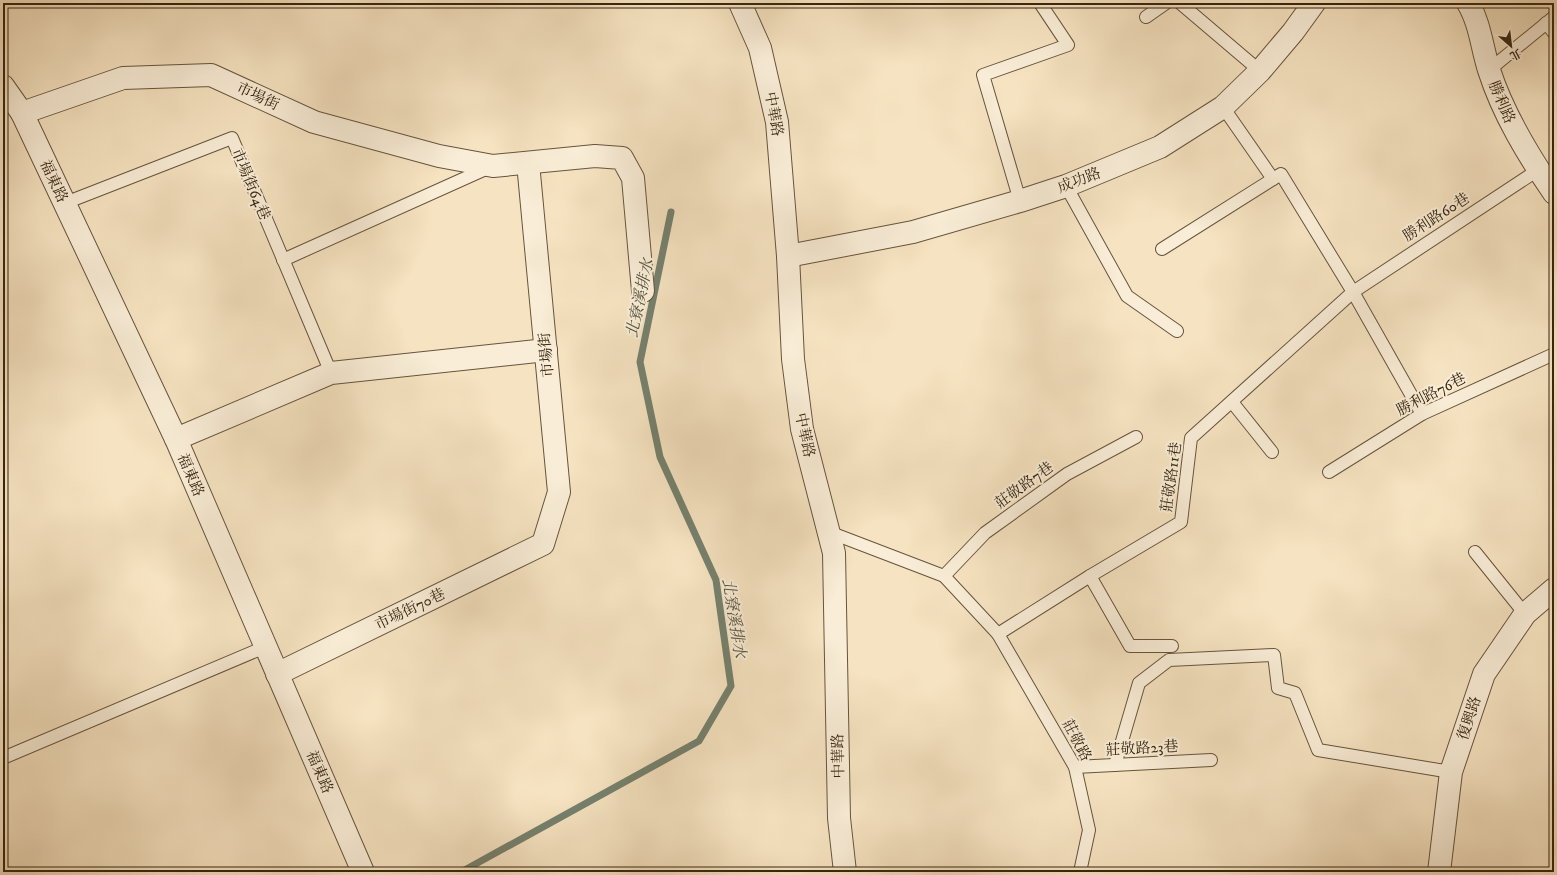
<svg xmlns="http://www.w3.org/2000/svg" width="1557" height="875" viewBox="0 0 1557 875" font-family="'IM FELL DW Pica','Noto Serif TC',serif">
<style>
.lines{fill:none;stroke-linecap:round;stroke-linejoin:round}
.stream{stroke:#75816e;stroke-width:7}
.service-casing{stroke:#67543c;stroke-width:14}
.minor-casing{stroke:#67543c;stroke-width:24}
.tertiary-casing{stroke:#67543c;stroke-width:24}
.service{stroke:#f9edd7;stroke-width:12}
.minor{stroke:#f9edd7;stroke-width:22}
.tertiary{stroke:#f9edd7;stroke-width:22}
.labels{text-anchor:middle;stroke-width:4;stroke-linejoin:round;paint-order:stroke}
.street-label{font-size:15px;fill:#37250f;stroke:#f9edd7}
.water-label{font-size:16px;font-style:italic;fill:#56533e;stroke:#f9edd7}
</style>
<rect width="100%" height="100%" fill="#f6e3c1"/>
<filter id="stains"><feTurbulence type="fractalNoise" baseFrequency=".005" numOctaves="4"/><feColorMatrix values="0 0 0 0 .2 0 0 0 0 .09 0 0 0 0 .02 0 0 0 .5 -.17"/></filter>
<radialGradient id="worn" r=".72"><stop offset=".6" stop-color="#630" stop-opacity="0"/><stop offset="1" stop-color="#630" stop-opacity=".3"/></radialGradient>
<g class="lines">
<polyline class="stream" points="461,872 699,741 731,686 716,580 660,457 640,362 671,212"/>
<defs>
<g id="service">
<polyline points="1180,3 1260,71"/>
<polyline points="1146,17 1166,3"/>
<polyline points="1546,23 1554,33"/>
<polyline points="1489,70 1554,17"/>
<polyline points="1223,107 1273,179"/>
<polyline points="1066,186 1127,296 1177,331"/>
<polyline points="1020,201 983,75 1068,45 1040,3"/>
<polyline points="65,203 232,138 331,373"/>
<polyline points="1162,249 1281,174 1353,292 1422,414"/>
<polyline points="283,260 490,167"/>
<polyline points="1232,402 1272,452"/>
<polyline points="1329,472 1422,414 1554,354"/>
<polyline points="829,532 944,576 998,634 1075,767 1089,830 1080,872"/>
<polyline points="1475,552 1525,614"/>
<polyline points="944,576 985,533 1067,474 1136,437"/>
<polyline points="1090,576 1130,646 1172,646"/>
<polyline points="998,634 1090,576 1181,522 1191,438 1353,292 1538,170"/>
<polyline points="3,758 265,647"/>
<polyline points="1115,765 1139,683 1169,660 1274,655 1278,688 1295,693 1318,750 1451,772"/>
<polyline points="1075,767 1211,760"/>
</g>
<g id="minor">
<path d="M1468,3C1480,23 1482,48 1489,70C1503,114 1528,155 1554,193"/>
<polyline points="3,86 22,113 176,439 363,872"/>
<polyline points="22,113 123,78 211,75 314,122 439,156 493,166 595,156 622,158 633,178 643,291"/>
<polyline points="788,256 913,232 1020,201 1066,186 1160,147 1223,107 1260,71 1293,32 1314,3"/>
<polyline points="176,439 331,373 546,350"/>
<polyline points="277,674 543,544 559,492 528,163"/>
<polyline points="1439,872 1451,772 1484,674 1525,614 1554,589"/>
</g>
<polyline id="tertiary" points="740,3 760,48 777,122 788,256 793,359 802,429 834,553 839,818 845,872"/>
</defs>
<use href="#service" class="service-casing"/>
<use href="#minor" class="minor-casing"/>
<use href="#tertiary" class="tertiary-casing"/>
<use href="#service" class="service"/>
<use href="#minor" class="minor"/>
<use href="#tertiary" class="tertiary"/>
</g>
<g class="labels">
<g class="street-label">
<text transform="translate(258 96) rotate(25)" y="5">市場街</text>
<text transform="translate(1502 102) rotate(67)" y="5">勝利路</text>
<text transform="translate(774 114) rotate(80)" y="5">中華路</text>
<text transform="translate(1079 180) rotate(-21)" y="5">成功路</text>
<text transform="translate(54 181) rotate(65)" y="5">福東路</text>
<text transform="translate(251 184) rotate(67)" y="5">市場街64巷</text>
<text transform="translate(1436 217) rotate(-33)" y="5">勝利路60巷</text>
<text transform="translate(546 355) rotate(-95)" y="5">市場街</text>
<text transform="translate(1431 394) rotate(-27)" y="5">勝利路76巷</text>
<text transform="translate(805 435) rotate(78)" y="5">中華路</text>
<text transform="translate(191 475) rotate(67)" y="5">福東路</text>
<text transform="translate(1171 477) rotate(-82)" y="5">莊敬路11巷</text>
<text transform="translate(1024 485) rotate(-36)" y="5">莊敬路7巷</text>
<text transform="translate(410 609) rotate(-26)" y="5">市場街70巷</text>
<text transform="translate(1469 718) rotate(-72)" y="5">復興路</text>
<text transform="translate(1077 740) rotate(62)" y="5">莊敬路</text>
<text transform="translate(1142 748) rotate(-3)" y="5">莊敬路23巷</text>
<text transform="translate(838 756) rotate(-91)" y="5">中華路</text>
<text transform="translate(320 772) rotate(67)" y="5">福東路</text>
</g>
<g class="water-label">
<text transform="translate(639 298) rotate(-78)" y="6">北寮溪排水</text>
<text transform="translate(735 618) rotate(81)" y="6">北寮溪排水</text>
</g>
</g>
<rect width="1557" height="875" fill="none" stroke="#f6e3c1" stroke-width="16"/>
<rect x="4" y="4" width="1549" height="867" fill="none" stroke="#37250f" stroke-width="2"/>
<rect x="8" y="8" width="1541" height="859" fill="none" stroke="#37250f"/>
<g transform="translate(1511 46) rotate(152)" stroke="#f9edd7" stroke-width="3" paint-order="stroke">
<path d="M0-3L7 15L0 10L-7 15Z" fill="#37250f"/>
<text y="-6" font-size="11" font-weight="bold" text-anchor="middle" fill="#37250f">北</text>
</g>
<rect width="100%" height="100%" filter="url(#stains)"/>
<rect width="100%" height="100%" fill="url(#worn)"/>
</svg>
